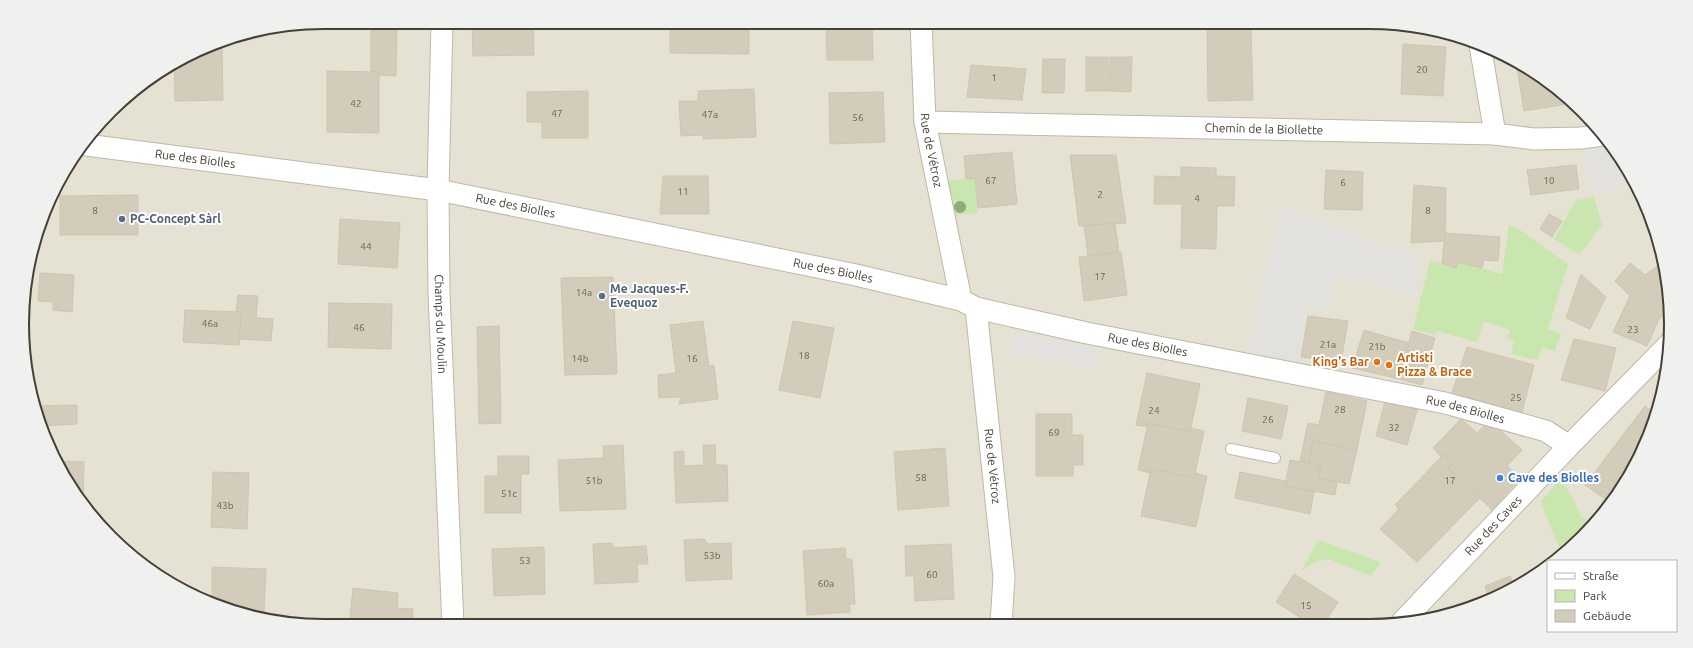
<svg xmlns="http://www.w3.org/2000/svg" width="1693" height="648" viewBox="0 0 1693 648" font-family="Ubuntu,sans-serif">
<style>
.residential{fill:#e6e2d3}
.green{fill:#c8e6ae}
.parking{fill:#e3e1dd}
.building{fill:#d4ccba;stroke:#cec5ae}
.lines{fill:none;stroke-linecap:round;stroke-linejoin:round}
.service-casing{stroke:#bdb8a8;stroke-width:12}
.minor-casing{stroke:#bdb8a8;stroke-width:23}
.service{stroke:#fff;stroke-width:10}
.minor{stroke:#fff;stroke-width:21}
.tree{fill:#90ac7e}
.service-dot{fill:#5c6f8a;stroke:#fff;stroke-width:1.5}
.food-dot{fill:#e8710a;stroke:#fff;stroke-width:1.5}
.shop-dot{fill:#3f7fe0;stroke:#fff;stroke-width:1.5}
.labels{text-anchor:middle;stroke-width:4;stroke-linejoin:round;paint-order:stroke}
.number-label{font-size:10px;fill:#686356}
.street-label{font-size:12px;fill:#444035;stroke:#fff}
.service-label{font-size:12px;font-weight:bold;fill:#4e5e75;stroke:#fff;text-anchor:start}
.food-label{font-size:12px;font-weight:bold;fill:#c56008;stroke:#fff;text-anchor:start}
.shop-label{font-size:12px;font-weight:bold;fill:#366cbe;stroke:#fff;text-anchor:start}
.rim{fill:none;stroke:#444035;stroke-width:2}
</style>
<rect width="100%" height="100%" fill="#f2efe5"/>
<polygon class="residential" points="324,22 1369,22 1447,32 1503,53 1553,85 1596,125 1631,173 1655,227 1668,285 1670,344 1661,402 1620,492 1568,551 1552,561 1548,561 1548,564 1485,603 1409,623 324,626 246,616 191,595 140,564 73,492 45,439 28,383 25,284 38,227 62,173 125,97 173,62 227,38"/>
<g class="green">
<polygon points="975,178 978,213 952,216 946,183 951,180"/>
<polygon points="1594,197 1602,225 1579,255 1554,239 1576,200"/>
<polygon points="1509,225 1516,227 1568,264 1548,329 1561,333 1555,351 1542,347 1538,360 1511,354 1514,341 1507,339 1510,330 1484,321 1477,342 1437,331 1435,335 1413,329 1430,261 1442,263 1455,268 1457,262 1502,274"/>
<polygon points="1560,480 1572,496 1581,517 1593,523 1568,551 1562,555 1544,511 1541,501"/>
<path d="M1318,540L1381,562L1371,576L1331,560C1319,559 1310,564 1301,572Z"/>
</g>
<g class="parking">
<polygon points="1609,143 1633,179 1606,191 1590,196 1582,146"/>
<polygon points="1280,206 1421,257 1411,294 1338,276 1330,310 1309,306 1298,364 1248,353"/>
<polygon points="1013,332 1102,350 1097,371 1009,353"/>
</g>
<g class="building">
<polygon points="371,22 397,22 396,76 379,75 379,72 371,71"/>
<polygon points="472,22 533,22 534,55 473,56"/>
<polygon points="670,22 749,22 749,54 670,53"/>
<polygon points="826,22 872,22 873,60 827,60"/>
<polygon points="1219,22 1245,22 1246,29 1219,29"/>
<polygon points="1207,29 1251,29 1253,100 1208,101"/>
<polygon points="1403,44 1446,47 1443,96 1401,94"/>
<polygon points="211,45 222,45 223,100 175,101 174,62"/>
<rect x="1086" y="57" width="22" height="34"/>
<polygon points="1110,57 1132,57 1131,92 1109,91"/>
<polygon points="1043,59 1065,59 1064,93 1042,93"/>
<polygon points="1516,61 1553,85 1573,103 1524,111"/>
<polygon points="971,65 1026,69 1022,100 967,97"/>
<polygon points="327,71 379,72 379,133 327,132"/>
<polygon points="754,89 756,137 703,139 703,135 681,136 679,101 698,101 698,91"/>
<polygon points="588,91 588,138 542,138 542,122 527,122 527,92"/>
<polygon points="883,92 885,142 830,144 829,93"/>
<polygon points="1012,152 1017,204 978,208 975,178 966,179 964,156"/>
<polygon points="1070,155 1116,155 1126,223 1079,226"/>
<polygon points="1576,165 1579,189 1531,195 1527,170"/>
<polygon points="1181,167 1216,168 1216,176 1235,177 1234,206 1217,206 1216,249 1181,248 1182,204 1154,204 1155,176 1181,177"/>
<polygon points="1326,170 1363,172 1362,210 1324,209"/>
<polygon points="663,176 708,176 709,214 660,214"/>
<polygon points="1414,185 1446,188 1445,241 1411,243"/>
<polygon points="138,195 138,235 60,235 60,196"/>
<polygon points="1549,214 1562,221 1552,237 1540,229"/>
<polygon points="340,219 400,223 397,268 338,264"/>
<polygon points="1115,223 1119,252 1088,256 1084,226"/>
<polygon points="1445,233 1500,237 1498,261 1484,260 1482,268 1457,262 1456,268 1442,263"/>
<polygon points="1121,252 1127,295 1084,301 1079,257"/>
<polygon points="1663,262 1668,285 1669,311 1659,319 1647,346 1613,332 1630,296 1615,281 1630,263 1645,275"/>
<polygon points="40,273 74,275 72,312 53,310 53,302 38,301"/>
<polygon points="1581,274 1606,297 1590,329 1566,318"/>
<polygon points="613,277 617,374 565,375 561,278"/>
<polygon points="238,295 258,296 256,318 273,319 271,341 239,339 241,312 236,312"/>
<polygon points="329,303 392,304 391,349 328,347"/>
<polygon points="185,310 241,312 239,345 183,342"/>
<polygon points="1308,316 1348,321 1341,362 1301,357"/>
<polygon points="703,321 709,366 714,365 718,399 679,404 681,398 678,397 659,398 658,375 676,373 670,325"/>
<polygon points="793,321 834,328 820,398 779,390"/>
<polygon points="499,326 501,423 479,424 477,327"/>
<polygon points="1364,330 1409,343 1399,379 1352,368"/>
<polygon points="1412,331 1435,338 1422,385 1399,379"/>
<polygon points="1574,339 1616,348 1605,391 1561,380"/>
<polygon points="1467,347 1534,365 1522,412 1451,396"/>
<polygon points="1147,373 1200,384 1190,432 1148,423 1148,427 1136,425"/>
<polygon points="1326,392 1367,401 1357,450 1313,441 1309,463 1300,461 1308,423 1319,425"/>
<polygon points="1248,398 1288,406 1281,439 1242,431"/>
<polygon points="1386,398 1418,407 1407,445 1376,436"/>
<polygon points="77,405 77,424 41,426 35,406"/>
<polygon points="1645,406 1655,414 1620,492 1611,503 1585,485"/>
<polygon points="1036,414 1072,414 1072,435 1083,435 1083,465 1073,465 1073,476 1036,476"/>
<polygon points="1461,419 1477,433 1489,420 1522,450 1507,466 1520,478 1492,510 1448,468 1453,462 1444,454 1441,457 1433,448"/>
<polygon points="1148,423 1190,432 1191,428 1204,431 1194,478 1151,469 1150,473 1138,470"/>
<polygon points="1313,441 1357,450 1349,484 1318,478 1321,465 1309,463"/>
<polygon points="623,445 626,509 560,511 558,460 604,458 603,446"/>
<polygon points="703,445 715,445 716,465 727,465 728,501 676,503 674,452 684,451 684,466 704,465"/>
<polygon points="945,448 949,506 898,510 894,452"/>
<polygon points="1444,454 1453,462 1448,468 1480,498 1417,562 1380,529 1399,509 1395,505"/>
<polygon points="498,456 529,456 529,474 521,474 521,513 485,513 485,476 498,476"/>
<polygon points="1290,460 1321,465 1318,478 1337,482 1335,495 1285,486"/>
<polygon points="56,461 84,462 83,503 73,492"/>
<polygon points="1151,469 1194,478 1195,473 1207,476 1196,527 1141,516"/>
<polygon points="213,472 249,473 247,529 211,527"/>
<polygon points="1240,472 1286,481 1285,486 1314,492 1310,514 1235,498"/>
<polygon points="704,539 708,544 731,543 732,579 686,581 684,540"/>
<polygon points="612,543 614,548 646,546 648,564 637,564 638,582 595,584 593,544"/>
<polygon points="951,544 954,599 915,601 914,576 906,576 905,546"/>
<polygon points="544,547 545,594 494,596 492,549"/>
<polygon points="845,548 846,559 852,559 855,604 850,604 850,612 807,615 803,551"/>
<polygon points="212,567 266,569 264,613 237,612 212,603"/>
<polygon points="1294,574 1338,602 1324,624 1310,624 1276,602"/>
<polygon points="1510,576 1514,585 1485,603 1465,608 1489,598 1485,586"/>
<polygon points="353,588 398,593 397,608 413,609 412,626 349,626"/>
<polygon points="1069,619 1117,622 1116,624 1068,624"/>
</g>
<g class="lines">
<defs>
<polyline id="service" points="1231,449 1275,458"/>
<g id="minor">
<path id="s1" d="M442,22L438,190L439,294L453,626"/>
<path id="s2" d="M921,22L925,122L961,300"/>
<polyline points="1480,45 1495,134"/>
<path id="s3" d="M925,122L1495,134L1534,139L1581,138L1603,135"/>
<path id="s4" d="M86,145L438,190L856,275L961,300L976,308L1087,333L1445,403L1546,431L1569,446"/>
<path id="s5" d="M976,308L1004,577L1001,624"/>
<path id="s6" d="M1401,623L1569,446L1670,343"/>
</g>
</defs>
<use href="#service" class="service-casing"/>
<use href="#minor" class="minor-casing"/>
<use href="#service" class="service"/>
<use href="#minor" class="minor"/>
</g>
<circle class="tree" cx="960" cy="207" r="6"/>
<g class="service-dot">
<circle cx="122" cy="219" r="4"/>
<circle cx="602" cy="296" r="4"/>
</g>
<g class="food-dot">
<circle cx="1377" cy="362" r="4"/>
<circle cx="1389" cy="365" r="4"/>
</g>
<circle class="shop-dot" cx="1500" cy="478" r="4"/>
<g class="labels">
<g class="number-label">
<text x="1422" y="73">20</text>
<text x="994" y="81">1</text>
<text x="356" y="107">42</text>
<text x="557" y="117">47</text>
<text x="710" y="118">47a</text>
<text x="858" y="121">56</text>
<text x="991" y="184">67</text>
<text x="1549" y="184">10</text>
<text x="1343" y="186">6</text>
<text x="683" y="195">11</text>
<text x="1100" y="198">2</text>
<text x="1197" y="202">4</text>
<text x="95" y="214">8</text>
<text x="1428" y="214">8</text>
<text x="366" y="250">44</text>
<text x="1100" y="280">17</text>
<text x="584" y="296">14a</text>
<text x="210" y="327">46a</text>
<text x="359" y="331">46</text>
<text x="1633" y="333">23</text>
<text x="1328" y="348">21a</text>
<text x="1377" y="350">21b</text>
<text x="804" y="359">18</text>
<text x="580" y="362">14b</text>
<text x="692" y="362">16</text>
<text x="1516" y="401">25</text>
<text x="1340" y="413">28</text>
<text x="1154" y="414">24</text>
<text x="1268" y="423">26</text>
<text x="1394" y="431">32</text>
<text x="1054" y="436">69</text>
<text x="921" y="481">58</text>
<text x="594" y="484">51b</text>
<text x="1450" y="484">17</text>
<text x="509" y="497">51c</text>
<text x="225" y="509">43b</text>
<text x="712" y="559">53b</text>
<text x="525" y="564">53</text>
<text x="932" y="578">60</text>
<text x="826" y="587">60a</text>
<text x="1306" y="609">15</text>
</g>
<g class="street-label">
<text dy="4" stroke="none"><textPath href="#s3" startOffset="339">Chemin de la Biollette</textPath></text>
<text dy="4" stroke="none"><textPath href="#s2" startOffset="129">Rue de Vétroz</textPath></text>
<text dy="4" stroke="none"><textPath href="#s4" startOffset="110">Rue des Biolles</textPath></text>
<text dy="4" stroke="none"><textPath href="#s4" startOffset="434">Rue des Biolles</textPath></text>
<text dy="4" stroke="none"><textPath href="#s4" startOffset="758">Rue des Biolles</textPath></text>
<text dy="4" stroke="none"><textPath href="#s1" startOffset="302">Champs du Moulin</textPath></text>
<text dy="4" stroke="none"><textPath href="#s4" startOffset="1082">Rue des Biolles</textPath></text>
<text dy="4" stroke="none"><textPath href="#s4" startOffset="1406">Rue des Biolles</textPath></text>
<text dy="4" stroke="none"><textPath href="#s5" startOffset="159">Rue de Vétroz</textPath></text>
<text dy="4" stroke="none"><textPath href="#s6" startOffset="134">Rue des Caves</textPath></text>
</g>
<g class="service-label">
<text x="130" y="223">PC-Concept Sàrl</text>
<text x="610" y="293">Me Jacques-F.<tspan x="610" dy="14">Evequoz</tspan></text>
</g>
<g class="food-label">
<text x="1397" y="362">Artisti<tspan x="1397" dy="14">Pizza &amp; Brace</tspan></text>
<text x="1369" y="366" text-anchor="end">King's Bar</text>
</g>
<g class="shop-label">
<text x="1508" y="482">Cave des Biolles</text>
</g>
</g>
<path d="M0 0H1693V648H0ZM324 29H1369A295 295 0 0 1 1664 324V324A295 295 0 0 1 1369 619H324A295 295 0 0 1 29 324V324A295 295 0 0 1 324 29Z" fill="#f0f0ef" fill-rule="evenodd"/>
<path class="rim" d="M324 29H1369A295 295 0 0 1 1664 324V324A295 295 0 0 1 1369 619H324A295 295 0 0 1 29 324V324A295 295 0 0 1 324 29Z"/>
<rect x="1547" y="560" width="130" height="72" fill="#ffffff" stroke="#b4b3ae"/>
<rect x="1555" y="573" width="20" height="6" fill="#ffffff" stroke="#b4b3ae"/>
<text x="1583" y="580" font-size="12" fill="#444035">Straße</text>
<rect x="1555" y="590" width="20" height="12" fill="#c8e6ae" stroke="#b4b3ae"/>
<text x="1583" y="600" font-size="12" fill="#444035">Park</text>
<rect x="1555" y="610" width="20" height="12" fill="#d4ccba" stroke="#b4b3ae"/>
<text x="1583" y="620" font-size="12" fill="#444035">Gebäude</text>
</svg>
